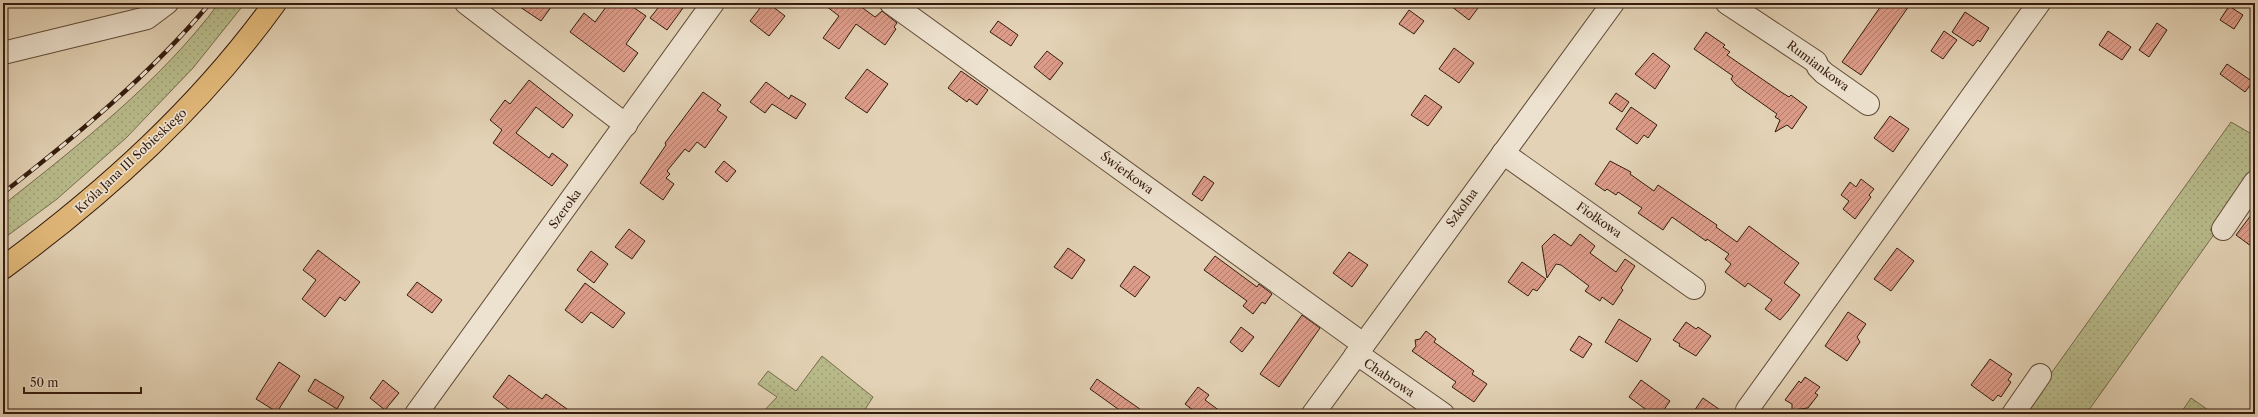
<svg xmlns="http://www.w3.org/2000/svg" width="2258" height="417" viewBox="0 0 2258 417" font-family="'Libre Caslon Text',serif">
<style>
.green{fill:url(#green-dots);stroke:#766c4c}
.building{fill:url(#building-hatch);stroke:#351c0e}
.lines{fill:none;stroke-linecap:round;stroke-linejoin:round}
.minor-casing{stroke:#604a38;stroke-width:24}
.major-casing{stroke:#351c0e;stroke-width:24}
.minor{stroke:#ede2cf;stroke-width:22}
.major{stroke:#e2b97a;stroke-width:22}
.rail-casing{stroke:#351c0e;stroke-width:4.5}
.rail{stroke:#ede2cf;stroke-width:3;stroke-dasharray:9;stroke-linecap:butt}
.labels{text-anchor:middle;stroke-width:3.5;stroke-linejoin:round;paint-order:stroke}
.street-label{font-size:12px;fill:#351c0e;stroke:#ede2cf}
</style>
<defs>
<pattern id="green-dots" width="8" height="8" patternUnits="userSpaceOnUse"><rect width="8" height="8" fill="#b8bb8b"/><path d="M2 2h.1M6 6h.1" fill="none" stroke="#9fa077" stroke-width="1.8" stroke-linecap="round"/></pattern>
<pattern id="building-hatch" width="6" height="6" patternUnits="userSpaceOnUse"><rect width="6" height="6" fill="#dd9c89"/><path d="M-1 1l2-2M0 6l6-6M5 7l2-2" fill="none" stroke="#b47e6e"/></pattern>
</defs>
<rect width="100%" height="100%" fill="#e3d2b5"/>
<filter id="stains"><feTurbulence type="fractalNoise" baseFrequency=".005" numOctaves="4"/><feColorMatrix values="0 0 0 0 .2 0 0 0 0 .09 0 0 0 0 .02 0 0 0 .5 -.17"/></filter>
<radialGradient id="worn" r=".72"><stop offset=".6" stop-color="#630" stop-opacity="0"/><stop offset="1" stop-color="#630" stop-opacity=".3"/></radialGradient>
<g class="green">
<path d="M219,3H245L193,68L126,138L57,199L3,239V205C80,144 160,82 219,3Z"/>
<polygon points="2231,122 2255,136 2255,166 2210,230 2215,233 2086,414 2022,414"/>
<polygon points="822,356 873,397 862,414 761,414 777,397 758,384 768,371 796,391"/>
<polygon points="2191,398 2214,414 2180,414"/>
</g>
<g class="building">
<polygon points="514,3 554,3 541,21"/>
<polygon points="609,3 627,3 646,16 626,44 638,53 624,72 570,32 584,13 595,22"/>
<polygon points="662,3 676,3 683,8 667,30 650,18"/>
<polygon points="764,3 768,3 785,16 769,36 750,21"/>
<polygon points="822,3 856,3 875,17 882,11 897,23 894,27 896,29 885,45 856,24 839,49 823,38 839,16"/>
<polygon points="1447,3 1472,3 1478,8 1469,20"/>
<polygon points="1883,3 1911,3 1861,75 1842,62"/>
<polygon points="2229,6 2243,15 2234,29 2220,20"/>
<polygon points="1409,10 1424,21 1414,34 1399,24"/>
<polygon points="1965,12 1989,28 1980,42 1978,40 1973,46 1952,32"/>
<polygon points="998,21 1018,35 1011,46 990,32"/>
<polygon points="2157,23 2167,30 2149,57 2139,50"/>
<polygon points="1944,31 1957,40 1943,59 1931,51"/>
<polygon points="2108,31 2131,47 2122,60 2099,45"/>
<polygon points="1706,32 1725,45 1723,47 1730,52 1727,55 1781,92 1789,97 1791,95 1807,107 1792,129 1787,125 1775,132 1780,120 1775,117 1777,114 1736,85 1731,79 1733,76 1694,49"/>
<polygon points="1454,48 1474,63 1459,83 1439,69"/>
<polygon points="1047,51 1063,63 1050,80 1034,67"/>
<polygon points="1653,53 1670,66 1655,89 1635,74"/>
<polygon points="2227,64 2253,82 2245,92 2220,74"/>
<polygon points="867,69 888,84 867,113 845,98"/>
<polygon points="961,71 988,90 977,105 969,99 967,102 948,88"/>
<polygon points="529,80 573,115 563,128 536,107 516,133 549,158 552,153 568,165 552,186 493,143 502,130 490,120 505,100 510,104"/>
<polygon points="766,82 789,99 791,95 806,104 796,119 772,104 765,113 750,102"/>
<polygon points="703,92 721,105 717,110 727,117 705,148 697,142 689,152 685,149 667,171 670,174 666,178 674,184 663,200 640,183 666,145 665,143"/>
<polygon points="1616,93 1629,102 1622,112 1609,103"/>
<polygon points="1425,95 1442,107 1428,126 1411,115"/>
<polygon points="1631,107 1657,125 1648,138 1644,135 1637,144 1616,129"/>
<polygon points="1890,116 1909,129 1893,152 1874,138"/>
<polygon points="724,161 736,171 727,182 715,172"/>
<polygon points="1610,161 1631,172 1630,174 1654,191 1658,185 1717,225 1716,227 1737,242 1749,226 1799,263 1784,283 1800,295 1788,311 1780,320 1765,309 1772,300 1748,283 1745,287 1725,272 1731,264 1725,259 1729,254 1707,239 1706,241 1672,217 1663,230 1638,213 1642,208 1618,192 1616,195 1607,189 1605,191 1595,184"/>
<polygon points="1204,176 1214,183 1202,201 1192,194"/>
<polygon points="1861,179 1874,189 1869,195 1871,197 1855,219 1843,209 1849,201 1841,195 1850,182 1856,187"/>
<polygon points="2255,210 2255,249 2236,235"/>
<polygon points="629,229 645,241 632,259 615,247"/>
<polygon points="1554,234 1571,246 1580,234 1595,246 1590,253 1616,272 1625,259 1635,266 1621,288 1623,290 1613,305 1602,297 1600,301 1585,291 1589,286 1561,265 1556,264 1547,278 1542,246"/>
<polygon points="1068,248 1085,260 1072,279 1054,267"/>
<polygon points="1897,248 1914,261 1891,291 1874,279"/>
<polygon points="318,250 360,282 345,301 340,297 325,317 302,299 316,280 303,270"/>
<polygon points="591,251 608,264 594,283 577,270"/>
<polygon points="1349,252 1368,265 1352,287 1333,273"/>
<polygon points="1215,256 1257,287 1259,284 1272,294 1265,304 1262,302 1253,314 1243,306 1247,301 1204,270"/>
<polygon points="1522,262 1546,279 1537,291 1533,289 1528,296 1508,282"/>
<polygon points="1134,266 1150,277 1135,297 1120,286"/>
<polygon points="417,282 442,300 432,313 407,295"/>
<polygon points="585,283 625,313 613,328 591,312 582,323 565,310"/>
<polygon points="1848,312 1866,324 1857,337 1860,342 1847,361 1825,346"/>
<polygon points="1302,315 1320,328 1279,387 1260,374"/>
<polygon points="1619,319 1651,339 1637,362 1605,342"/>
<polygon points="1686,322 1696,329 1698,327 1711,336 1696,356 1679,346 1680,344 1673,340"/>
<polygon points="1241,327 1254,337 1242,352 1230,342"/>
<polygon points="1426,331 1436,339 1434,342 1474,371 1472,374 1487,384 1474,402 1452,387 1456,382 1412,351 1416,346 1415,340 1420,339"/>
<polygon points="1579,336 1592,344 1583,358 1570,350"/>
<polygon points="1990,359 2012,374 2008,380 2011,382 2001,397 1998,395 1993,401 1971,385"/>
<polygon points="279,362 300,376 277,412 256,399"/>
<polygon points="509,375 542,399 546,394 574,414 515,414 493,397"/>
<polygon points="1805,377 1820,387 1815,393 1818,395 1808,408 1792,410 1792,404 1785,400 1799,381 1801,383"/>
<polygon points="315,379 344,397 337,409 308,391"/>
<polygon points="1097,379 1147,414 1125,414 1090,389"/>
<polygon points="383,380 399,393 385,410 370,398"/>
<polygon points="1641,380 1670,401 1661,414 1652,414 1629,397"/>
<polygon points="1198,387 1209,395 1205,400 1224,414 1198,414 1185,404"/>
<polygon points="1703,398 1726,414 1692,414"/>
</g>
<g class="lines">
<defs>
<g id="minor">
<polyline points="466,3 626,125"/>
<polyline points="891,3 1363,344"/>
<polyline points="1727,3 1816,62 1818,67 1824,73 1868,104"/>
<polyline points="3,53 147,18 167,3"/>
<polyline points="1503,153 1694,288"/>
<polyline points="2223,229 2255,182"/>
<polyline points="1355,356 1366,360 1443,414"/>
<polyline points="1747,410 2039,3"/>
<polyline points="416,414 713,3"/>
<polyline points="1313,414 1613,3"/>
<polyline points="2013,414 2040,375"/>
</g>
<path id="major" d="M3,268C106,192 200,107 275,3"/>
</defs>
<use href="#minor" class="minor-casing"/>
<use href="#major" class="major-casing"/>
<use href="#minor" class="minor"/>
<use href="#major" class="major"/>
<defs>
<path id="rail" d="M3,193C76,136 150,75 210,3"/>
</defs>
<use href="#rail" class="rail-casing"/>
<use href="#rail" class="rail"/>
</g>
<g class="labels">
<g class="street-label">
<text transform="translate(1818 66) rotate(37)" y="4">Rumiankowa</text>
<text transform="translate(131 161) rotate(-43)" y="4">Króla Jana III Sobieskiego</text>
<text transform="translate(1127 173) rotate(36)" y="4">Świerkowa</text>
<text transform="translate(1462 208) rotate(-54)" y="4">Szkolna</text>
<text transform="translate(565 209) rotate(-54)" y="4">Szeroka</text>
<text transform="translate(1599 220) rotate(35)" y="4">Fiołkowa</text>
<text transform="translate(1389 378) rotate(34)" y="4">Chabrowa</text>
</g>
</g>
<rect width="2258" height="417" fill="none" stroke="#e3d2b5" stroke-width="16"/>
<rect x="4" y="4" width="2250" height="409" fill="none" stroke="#351c0e" stroke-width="2"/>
<rect x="8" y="8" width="2242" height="401" fill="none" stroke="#351c0e"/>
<path d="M24 387v6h117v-6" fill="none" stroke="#351c0e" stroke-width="2"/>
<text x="30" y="387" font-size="12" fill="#351c0e" stroke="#ede2cf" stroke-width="3" paint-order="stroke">50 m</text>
<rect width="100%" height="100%" filter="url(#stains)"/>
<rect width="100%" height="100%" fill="url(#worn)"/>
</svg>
